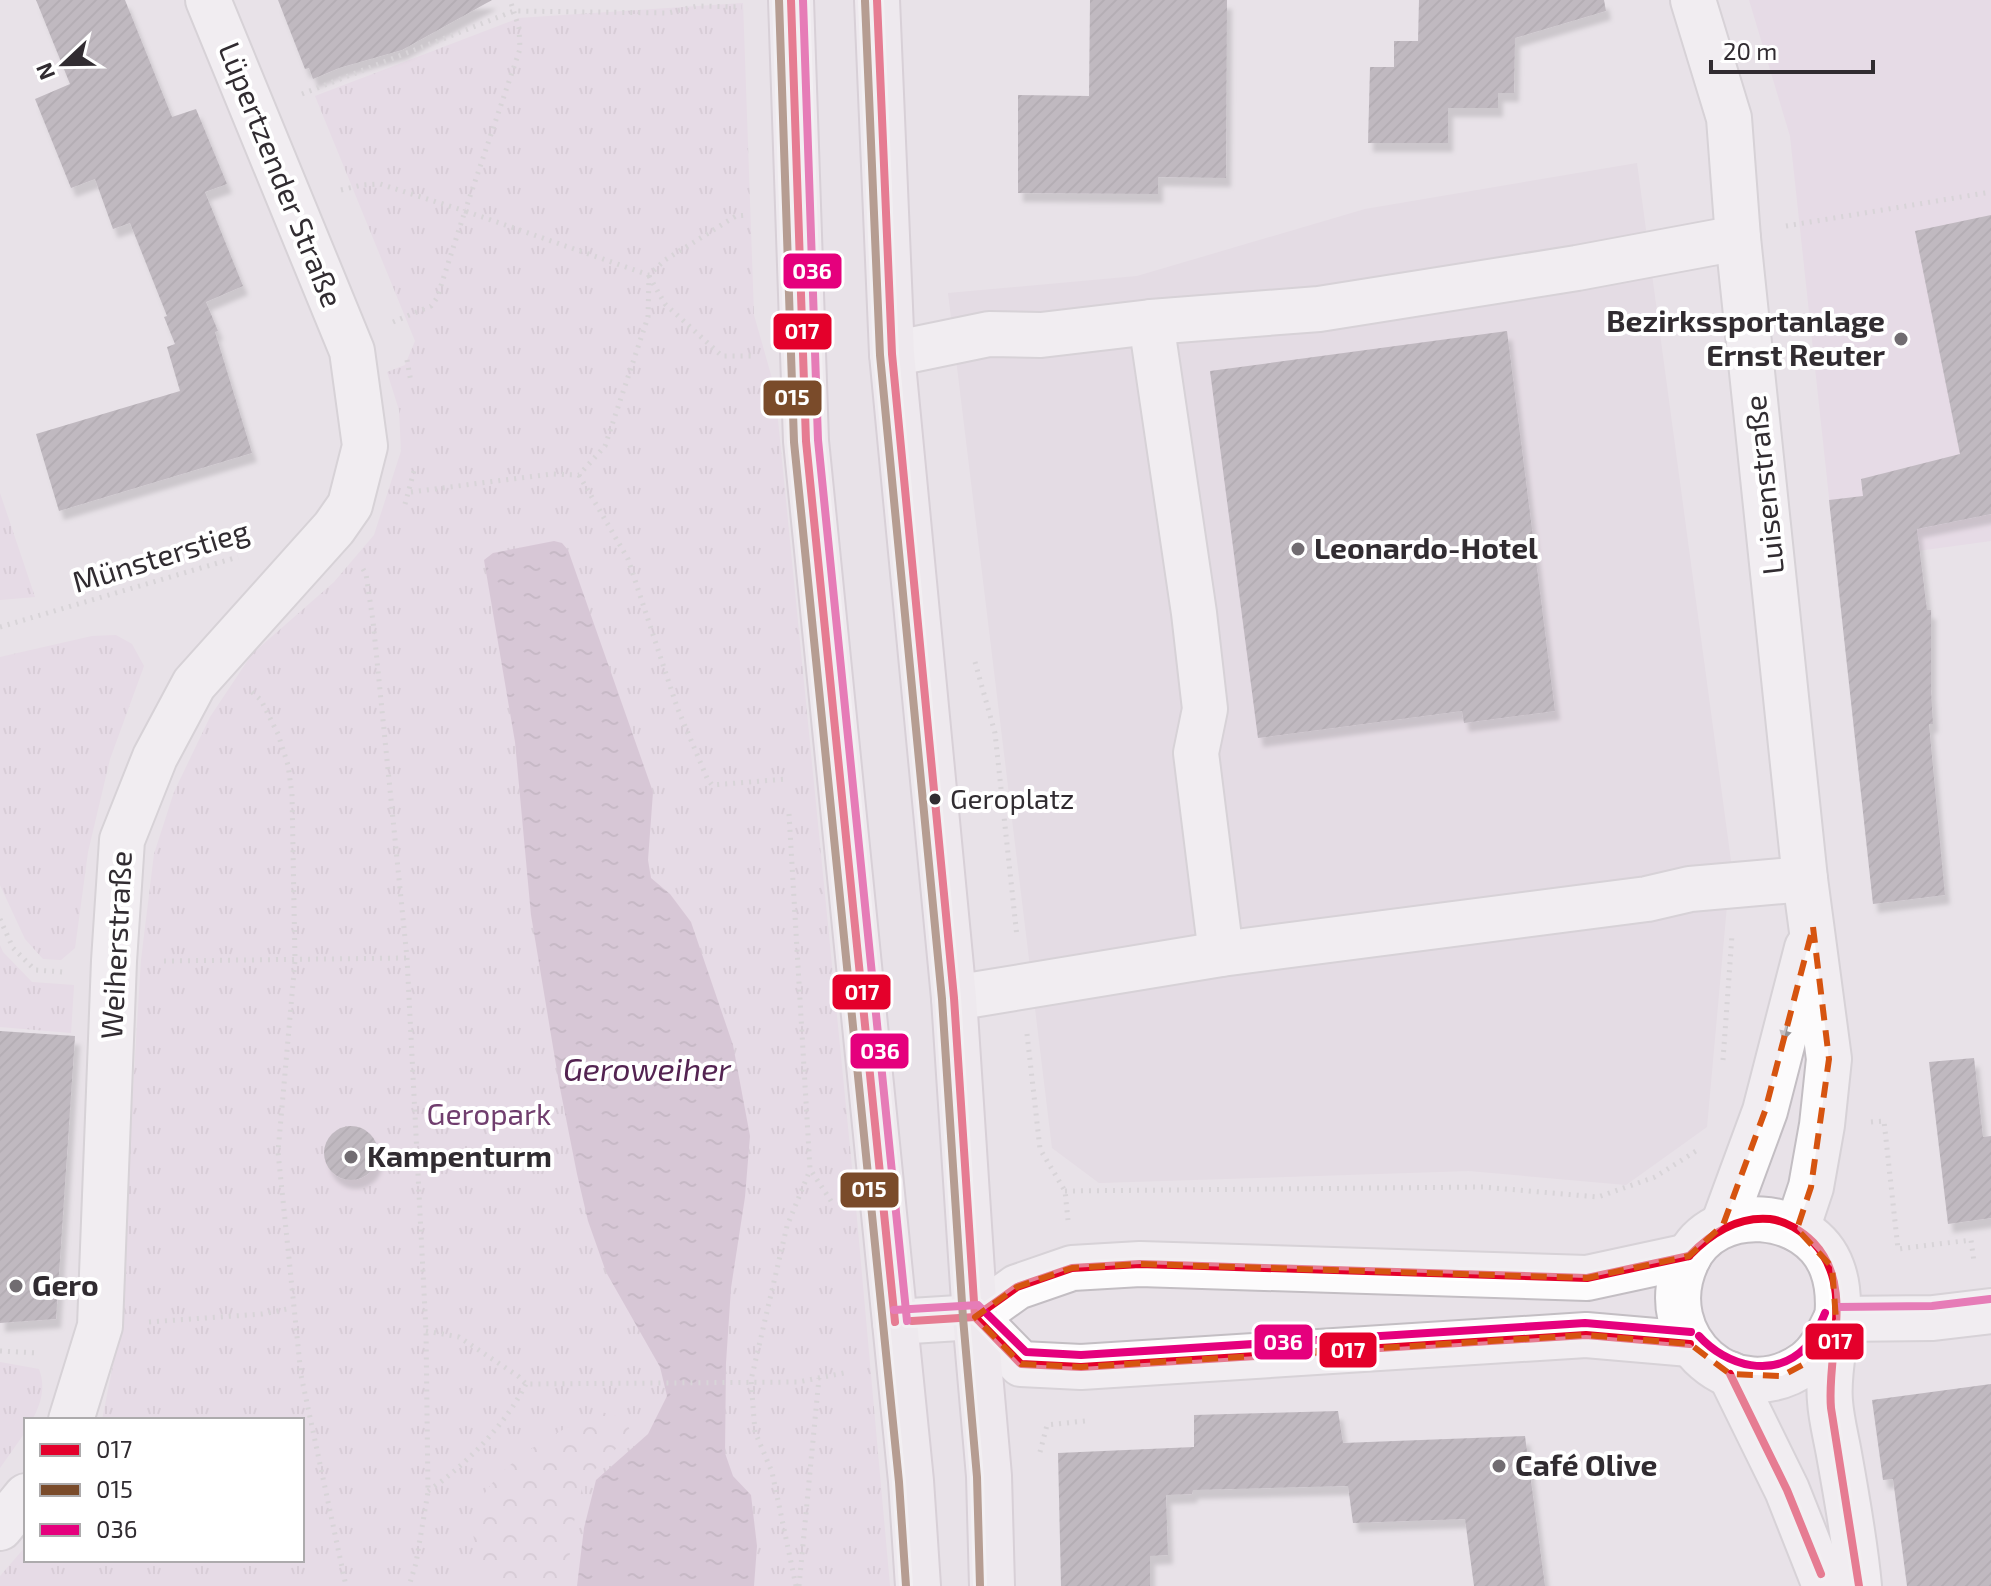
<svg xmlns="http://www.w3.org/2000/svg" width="1991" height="1586" viewBox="0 0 1991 1586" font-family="'Exo 2',sans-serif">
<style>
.built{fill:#e1d4e0}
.grass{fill:url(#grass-tufts)}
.forest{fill:url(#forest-crowns)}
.pitch{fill:#e5d2e4}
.water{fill:url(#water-ripples)}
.building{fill:url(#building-hatch);filter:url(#shadow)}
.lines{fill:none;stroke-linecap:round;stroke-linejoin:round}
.minor-casing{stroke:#c3bec3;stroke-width:48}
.major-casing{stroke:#c5bac4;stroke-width:48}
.path{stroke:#c5c3c5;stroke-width:5;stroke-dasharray:2 6;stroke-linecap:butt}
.minor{stroke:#fcfbfc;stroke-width:44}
.major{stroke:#f7f2f6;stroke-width:44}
.bus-1-casing{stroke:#fff;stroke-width:14}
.bus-2-casing{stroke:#fff;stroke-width:14}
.bus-3-casing{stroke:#fff;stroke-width:14}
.bus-1{stroke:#e4002b;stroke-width:8}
.bus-2{stroke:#7a4b2a;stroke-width:8}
.bus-3{stroke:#e5007d;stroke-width:8}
.oneway{fill:#969496}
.marked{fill:none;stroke:#d65410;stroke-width:6;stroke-dasharray:16 10;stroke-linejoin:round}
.poi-dot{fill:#716c71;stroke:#fff;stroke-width:3}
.bus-dot{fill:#312c31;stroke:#fff;stroke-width:3}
.labels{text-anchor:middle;stroke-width:8;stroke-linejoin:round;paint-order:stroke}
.bus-label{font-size:28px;fill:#312c31;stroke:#fff;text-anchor:start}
.street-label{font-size:30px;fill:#312c31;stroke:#fff}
.poi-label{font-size:30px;font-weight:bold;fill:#312c31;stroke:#fff;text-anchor:start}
.park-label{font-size:30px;fill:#703e6e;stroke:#fff}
.water-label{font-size:32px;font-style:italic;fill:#532351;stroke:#fff}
.line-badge{stroke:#fff;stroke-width:3}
.badge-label{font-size:22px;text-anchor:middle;font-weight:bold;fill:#fff}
</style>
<defs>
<pattern id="grass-tufts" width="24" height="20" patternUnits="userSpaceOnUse" patternTransform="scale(2)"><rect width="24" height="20" fill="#e5d2e4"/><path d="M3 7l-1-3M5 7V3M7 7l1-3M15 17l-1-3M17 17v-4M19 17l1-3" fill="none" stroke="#c5b4c4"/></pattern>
<pattern id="forest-crowns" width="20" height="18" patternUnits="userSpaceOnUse" patternTransform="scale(2)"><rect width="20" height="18" fill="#e5d2e4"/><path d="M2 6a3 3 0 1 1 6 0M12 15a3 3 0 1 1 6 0" fill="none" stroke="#c5b4c4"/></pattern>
<pattern id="water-ripples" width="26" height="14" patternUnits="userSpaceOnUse" patternTransform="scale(2)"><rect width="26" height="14" fill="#c4a7c2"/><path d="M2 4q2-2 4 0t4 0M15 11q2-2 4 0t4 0" fill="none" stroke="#a0889e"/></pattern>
<pattern id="building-hatch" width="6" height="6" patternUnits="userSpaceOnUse" patternTransform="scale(2)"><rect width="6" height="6" fill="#918891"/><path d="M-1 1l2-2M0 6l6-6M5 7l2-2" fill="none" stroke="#776f77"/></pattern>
<filter id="shadow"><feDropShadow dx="5" dy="9" stdDeviation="2" flood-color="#0004"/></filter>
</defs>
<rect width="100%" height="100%" fill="#e8e2e8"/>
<polygon class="built" points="1637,163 1731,861 1707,1127 1626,1185 1469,1171 1099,1183 1052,1148 948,293 1137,276 1365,209"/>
<g class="grass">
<polygon points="743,3 754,315 775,389 777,410 856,1208 890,1586 0,1586 0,1576 26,1546 26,1560 302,1560 302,1420 102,1420 116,1350 119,1316 141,960 154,854 174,792 210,717 252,654 334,582 374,535 401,451 399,410 387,372 405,365 415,341 315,96 519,18"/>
<polygon points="0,493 35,597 0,600"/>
<polygon points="116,635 132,644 144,666 110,759 88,852 75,948 61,960 43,959 25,939 0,885 0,657 92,636"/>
<polygon points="0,945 3,952 32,982 74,985 71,1033 0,1027"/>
<path d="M0,1362L39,1369C46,1387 41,1404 32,1420H26V1431L0,1468Z"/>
</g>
<path class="forest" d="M598,1411L626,1419L631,1434L584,1480L573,1526L566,1586H485C481,1574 470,1530 473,1519C488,1465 553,1435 598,1411Z"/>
<polygon class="pitch" points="1749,0 1991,0 1991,541 1836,562 1790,136"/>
<polygon class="water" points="554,541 562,543 568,550 653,792 648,860 651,878 670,894 691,922 733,1045 750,1136 745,1197 731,1288 726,1363 725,1453 733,1476 751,1495 757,1546 754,1586 577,1586 584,1528 596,1480 648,1434 667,1396 660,1367 606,1272 588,1221 577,1174 559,1083 531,915 515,742 484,560 493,553"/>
<g class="building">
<polygon points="36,0 125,0 172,117 196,109 227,184 205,192 243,286 206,302 218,331 215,332 252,453 59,511 36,434 180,391 167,347 175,344 164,317 167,316 130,223 113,229 95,179 71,188 35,99 70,84"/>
<polygon points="278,0 492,0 402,50 339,68 313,79 309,68 305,69"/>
<polygon points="1090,0 1227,0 1226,178 1158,177 1158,194 1018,193 1018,95 1089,96"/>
<polygon points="1419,0 1604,0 1606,11 1515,38 1514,93 1498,93 1498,108 1448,108 1448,143 1368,143 1370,67 1394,67 1394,41 1418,41"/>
<polygon points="1991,215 1991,514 1917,529 1927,610 1931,610 1931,690 1933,724 1929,724 1945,895 1873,904 1829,500 1863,496 1861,479 1960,454 1915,231"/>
<polygon points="1507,331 1555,711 1464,723 1462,711 1258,738 1210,371"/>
<polygon points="0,1031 75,1036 56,1319 0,1323"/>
<polygon points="1974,1058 1983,1137 1991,1136 1991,1218 1948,1224 1929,1062"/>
<circle cx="351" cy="1153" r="27"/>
<polygon points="1991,1384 1991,1586 1907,1586 1893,1479 1883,1480 1872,1400"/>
<polygon points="1338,1411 1343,1443 1525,1436 1545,1586 1474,1586 1465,1519 1353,1523 1348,1486 1193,1490 1192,1494 1166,1495 1168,1555 1150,1556 1150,1586 1061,1586 1058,1453 1194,1447 1194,1415"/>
</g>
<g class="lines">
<defs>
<g id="minor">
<polyline points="1693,0 1729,118 1738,238 1805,879 1829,1059 1822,1125 1811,1187 1797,1229"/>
<polyline points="1151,322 1194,613 1205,709 1196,753 1221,954"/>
<polyline points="892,354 989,334 1041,335 1151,322 1319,309 1577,268 1738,238"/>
<polyline points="954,998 1221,954 1647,899 1690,889 1805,879"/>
<polyline points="1723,1225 1765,1111 1807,948"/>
<polyline points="975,1317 1021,1364 1081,1367 1586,1335 1690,1344"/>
<path d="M1836,1319C1828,1335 1821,1352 1806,1363C1736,1414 1650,1339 1687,1260C1714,1201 1810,1208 1832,1268C1848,1310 1826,1358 1830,1401C1831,1418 1836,1437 1839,1454C1847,1498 1855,1542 1859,1586"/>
<polyline points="1836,1319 1933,1318 1991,1311"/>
<polyline points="895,1322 975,1317 1017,1287 1072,1268 1140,1264 1587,1278 1689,1256"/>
<polyline points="1730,1374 1787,1490 1825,1586"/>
<polyline points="71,1420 100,1326 114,961 122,840 155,757 194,684 334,528 350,505 365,446 352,351 208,0"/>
<polyline points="0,1528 26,1496"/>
</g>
<g id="major">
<polyline points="791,0 806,441 911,1481 918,1586"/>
<polyline points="877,0 892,354 954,998 975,1317 989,1476 992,1586"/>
</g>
</defs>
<use href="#minor" class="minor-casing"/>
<use href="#major" class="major-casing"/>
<g class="path">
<polyline points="302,94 514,11 668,13 697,6 742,7"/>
<polyline points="341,190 362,185 380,184 465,211 520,49 519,28 510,0"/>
<polyline points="1786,226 1991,192"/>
<polyline points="649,276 665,304 722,356 754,356"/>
<polyline points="393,322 431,306 437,298 465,211 649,275 665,260 736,216 748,215"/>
<polyline points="407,360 411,382"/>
<polyline points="579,475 628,559 677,707 707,778 712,785 787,779"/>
<polyline points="411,492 551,474 579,475 605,446 648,317 649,275"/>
<polyline points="405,504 414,471"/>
<polyline points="363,569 366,574 373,621 407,958 426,1331 428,1492 416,1563 409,1586"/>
<polyline points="0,627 238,557"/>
<polyline points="975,662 995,733 1017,937"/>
<polyline points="252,692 261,700 278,734 288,765 292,794 295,961 278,1152 301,1375 346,1586"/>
<polyline points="789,814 810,1169 831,1201"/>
<polyline points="0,919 13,948 35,970 63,972"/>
<polyline points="164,961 407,958"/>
<polyline points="1027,1034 1040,1149 1065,1191 1068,1220"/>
<polyline points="1723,1060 1732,935"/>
<polyline points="1871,1122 1884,1121 1898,1249 1971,1240 1974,1262"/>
<polyline points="1065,1191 1483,1187 1598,1197 1655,1177 1696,1151"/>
<polyline points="149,1322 262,1314 292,1308"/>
<polyline points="426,1331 459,1337 518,1376 526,1384 798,1382 849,1372"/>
<polyline points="0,1351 39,1353"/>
<polyline points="1040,1452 1047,1425 1085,1421"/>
<path d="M428,1491C465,1466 506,1424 526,1384"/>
<polyline points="796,1586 772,1472 755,1432 751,1380 787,1226 810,1170"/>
<polyline points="799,1586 819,1378"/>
</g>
<use href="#minor" class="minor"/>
<use href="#major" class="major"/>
<defs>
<g id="bus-1">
<polyline points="791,0 806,441 895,1322"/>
<polyline points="877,0 892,354 954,998 975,1317 1021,1364 1081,1367 1586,1335 1690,1344"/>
<path d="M1689,1256C1711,1233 1737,1216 1770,1219C1786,1221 1802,1231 1813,1242C1856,1287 1826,1352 1831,1408L1859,1586"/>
<polyline points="912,1321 975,1317 1017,1287 1072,1268 1140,1264 1587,1278 1689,1256"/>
<polyline points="1730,1374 1787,1490 1821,1574"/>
</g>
<g id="bus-2">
<polyline points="779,0 794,442 899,1482 906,1586"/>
<polyline points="865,1 880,355 942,999 963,1318 977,1477 980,1586"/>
</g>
<g id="bus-3">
<polyline points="803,0 818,440 907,1321"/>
<polyline points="1836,1307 1932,1306 1990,1299"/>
<polyline points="894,1310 978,1305 1026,1352 1081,1355 1585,1323 1691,1332"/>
<path d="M1699,1336C1726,1366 1774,1380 1806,1347C1815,1337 1820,1325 1825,1313"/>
</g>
</defs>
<use href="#bus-1" class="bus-1-casing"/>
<use href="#bus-2" class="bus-2-casing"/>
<use href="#bus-3" class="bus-3-casing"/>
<use href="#bus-1" class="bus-1"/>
<use href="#bus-2" class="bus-2"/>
<use href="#bus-3" class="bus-3"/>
</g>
<defs><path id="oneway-solid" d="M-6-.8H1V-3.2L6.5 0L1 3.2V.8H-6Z" transform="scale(2)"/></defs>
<use class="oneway" href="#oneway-solid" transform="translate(1786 1029) rotate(104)"/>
<path d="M0 0H1991V1586H0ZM1813,927L1829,1059L1811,1187L1797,1229L1832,1267L1836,1319L1806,1363L1782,1376L1730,1374L1690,1344L1586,1335L1081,1367L1021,1364L975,1317L1017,1287L1072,1268L1140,1264L1587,1278L1689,1256L1723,1225L1765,1111Z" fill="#e8e2e8" fill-opacity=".55" fill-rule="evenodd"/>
<path class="marked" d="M1813,927L1829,1059L1811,1187L1797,1229L1832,1267L1836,1319L1806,1363L1782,1376L1730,1374L1690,1344L1586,1335L1081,1367L1021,1364L975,1317L1017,1287L1072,1268L1140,1264L1587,1278L1689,1256L1723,1225L1765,1111Z"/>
<g class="poi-dot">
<circle cx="1901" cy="339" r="8"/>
<circle cx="1298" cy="549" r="8"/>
<circle cx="351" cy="1157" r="8"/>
<circle cx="16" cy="1286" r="8"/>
<circle cx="1499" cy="1466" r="8"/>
</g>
<circle class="bus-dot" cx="935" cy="799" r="7"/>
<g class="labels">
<g class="bus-label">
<text x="950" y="809">Geroplatz</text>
</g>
<g class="street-label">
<text transform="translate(280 175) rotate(68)" y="10">Lüpertzender Straße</text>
<text transform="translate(1765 485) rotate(-96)" y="10">Luisenstraße</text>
<text transform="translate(161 557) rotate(-17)" y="10">Münsterstieg</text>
<text transform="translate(117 945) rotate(-87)" y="10">Weiherstraße</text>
</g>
<g class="poi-label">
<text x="1885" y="332" text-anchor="end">Bezirkssportanlage<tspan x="1885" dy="34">Ernst Reuter</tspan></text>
<text x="1314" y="559">Leonardo-Hotel</text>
<text x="367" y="1167">Kampenturm</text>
<text x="32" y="1296">Gero</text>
<text x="1515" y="1476">Café Olive</text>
</g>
<g class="park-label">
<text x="489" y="1125">Geropark</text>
</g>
<g class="water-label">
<text x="647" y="1081">Geroweiher</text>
</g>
</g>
<g class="line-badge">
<rect x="782" y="252" width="61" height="38" rx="8" fill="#e5007d"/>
<rect x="772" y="312" width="61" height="39" rx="8" fill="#e4002b"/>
<rect x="762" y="379" width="61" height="38" rx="8" fill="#7a4b2a"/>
<rect x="831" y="973" width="61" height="38" rx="8" fill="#e4002b"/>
<rect x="849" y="1032" width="61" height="38" rx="8" fill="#e5007d"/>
<rect x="839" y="1171" width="61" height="38" rx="8" fill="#7a4b2a"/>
<rect x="1804" y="1322" width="61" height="39" rx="8" fill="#e4002b"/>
<rect x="1253" y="1323" width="61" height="38" rx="8" fill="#e5007d"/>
<rect x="1318" y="1331" width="60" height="38" rx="8" fill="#e4002b"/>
</g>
<g class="badge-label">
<text x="812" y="279">036</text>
<text x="802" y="339">017</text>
<text x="792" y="405">015</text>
<text x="862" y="1000">017</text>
<text x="880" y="1059">036</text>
<text x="869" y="1197">015</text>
<text x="1835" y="1349">017</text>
<text x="1283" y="1350">036</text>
<text x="1348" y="1358">017</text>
</g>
<rect x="24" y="1418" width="280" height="144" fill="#ffffff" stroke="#adabad" stroke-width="2"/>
<rect x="40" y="1444" width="40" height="12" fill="#e4002b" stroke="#adabad" stroke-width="2"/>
<text x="96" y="1458" font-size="24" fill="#312c31">017</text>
<rect x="40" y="1484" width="40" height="12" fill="#7a4b2a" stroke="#adabad" stroke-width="2"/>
<text x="96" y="1498" font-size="24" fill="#312c31">015</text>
<rect x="40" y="1524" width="40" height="12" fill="#e5007d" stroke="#adabad" stroke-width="2"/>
<text x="96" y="1538" font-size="24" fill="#312c31">036</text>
<g transform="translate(64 64) rotate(248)" stroke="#ffffff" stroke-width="6" paint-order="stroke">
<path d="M0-6L14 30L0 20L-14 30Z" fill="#312c31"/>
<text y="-12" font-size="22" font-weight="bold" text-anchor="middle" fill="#312c31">N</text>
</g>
<path d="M1711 60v12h162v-12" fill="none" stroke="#312c31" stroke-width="4"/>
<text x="1723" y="60" font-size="24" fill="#312c31" stroke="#ffffff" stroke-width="6" paint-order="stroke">20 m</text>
</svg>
